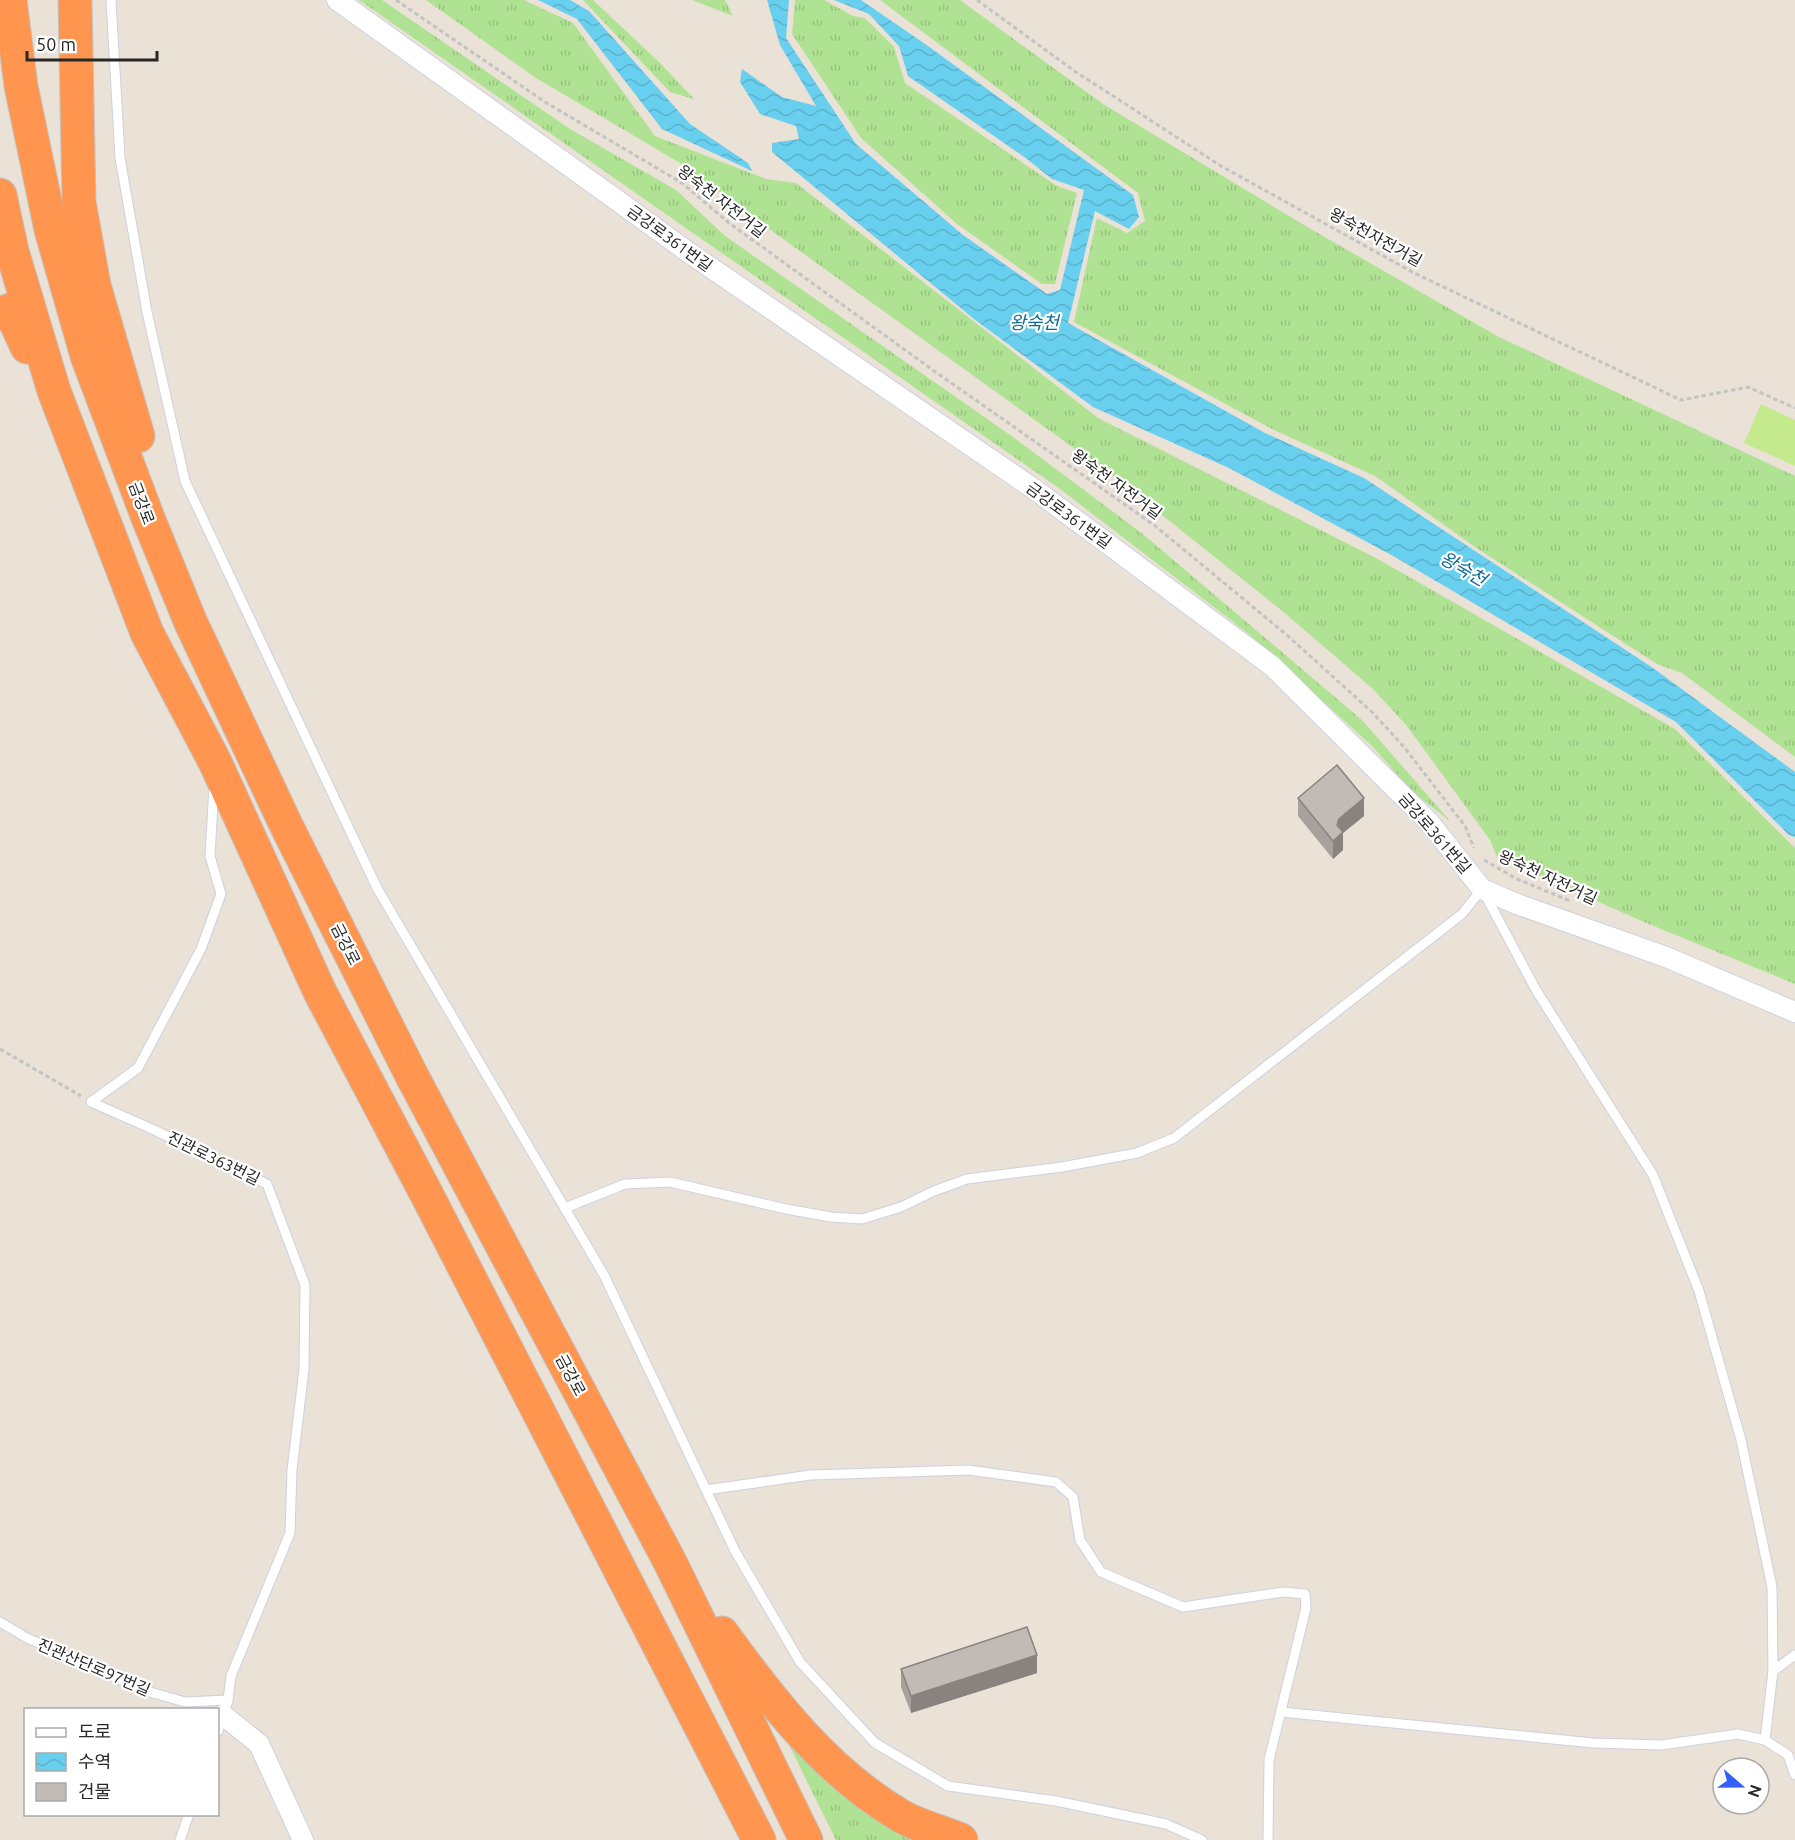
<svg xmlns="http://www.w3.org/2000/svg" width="1795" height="1840" viewBox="0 0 1795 1840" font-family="Ubuntu,'Noto Sans KR',sans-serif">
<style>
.grass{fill:url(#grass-tufts)}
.pitch{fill:#c5ea8e}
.water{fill:url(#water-waves)}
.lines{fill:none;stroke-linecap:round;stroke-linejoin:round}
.lane-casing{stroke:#cdd1e0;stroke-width:11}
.street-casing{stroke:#cdd1e0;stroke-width:22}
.highway-casing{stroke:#c3c3c3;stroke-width:35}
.path{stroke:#c3c3c3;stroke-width:3;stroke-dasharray:4.5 3;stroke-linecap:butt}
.lane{stroke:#fff;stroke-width:9}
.street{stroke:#fff;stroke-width:20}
.highway{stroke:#ff954e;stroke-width:33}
.wall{fill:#a7a19c}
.shaded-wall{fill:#88837f}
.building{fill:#c2bbb5;stroke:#88837f;stroke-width:1.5}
.labels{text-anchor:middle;stroke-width:4.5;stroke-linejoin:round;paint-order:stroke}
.street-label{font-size:16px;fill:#272727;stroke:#fff}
.water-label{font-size:18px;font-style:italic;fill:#0c6a95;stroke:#fff}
</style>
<defs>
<pattern id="grass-tufts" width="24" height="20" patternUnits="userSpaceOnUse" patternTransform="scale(1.5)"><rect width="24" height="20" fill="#b0e293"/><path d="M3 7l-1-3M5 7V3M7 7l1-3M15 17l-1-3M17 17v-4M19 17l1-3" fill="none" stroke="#97c27f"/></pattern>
<pattern id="water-waves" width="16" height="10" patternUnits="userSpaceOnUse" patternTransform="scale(1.5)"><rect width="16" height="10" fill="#68cfee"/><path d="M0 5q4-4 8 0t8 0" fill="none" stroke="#5ab2cc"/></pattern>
</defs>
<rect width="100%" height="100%" fill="#eae1d7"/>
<g class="grass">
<polygon points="359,0 382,0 570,129 676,190 725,236 1013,437 1144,535 1363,721 1450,821 1412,791 1372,746 1249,634 1060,489"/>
<polygon points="426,0 524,0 573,23 655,136 766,179 796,183 1098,418 1376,558 1675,729 1795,848 1795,984 1644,922 1497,857 1490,840 1407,726 1373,689 1286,614 1117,479 747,213 680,163 536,78"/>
<polygon points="583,0 593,0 660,63 694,99 670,92"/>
<polygon points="692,0 725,0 733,16"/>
<polygon points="795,0 824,0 853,16 865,18 894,47 905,83 1057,186 1077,193 1055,284 1042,284 957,224 861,138 792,34"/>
<polygon points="880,0 960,0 1103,104 1309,228 1499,337 1795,476 1795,757 1682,673 1657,664 1478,549 1375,476 1274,430 1074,322 1097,218 1127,233 1145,221 1138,193"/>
<polygon points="786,1739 930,1840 836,1840"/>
</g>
<polygon class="pitch" points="1761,404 1795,420 1795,466 1744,443"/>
<g class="water">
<polygon points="538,0 570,0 589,11 690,124 748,163 752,171 662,129 577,19"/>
<polygon points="767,0 789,0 786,38 856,144 963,235 1047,294 1060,290 1084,190 1052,179 1027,159 908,76 899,46 869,14 834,0 861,0 928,46 1133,195 1139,217 1129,229 1095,211 1068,323 1265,433 1364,478 1653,668 1795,772 1795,837 1789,835 1676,722 1395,557 1229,468 1093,407 974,319 772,152 772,143 799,139 796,126 760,114 740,82 742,69 782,97 816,106 780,45"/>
</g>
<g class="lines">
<defs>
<g id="lane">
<polyline points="111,0 120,158 147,312 185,481 377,888 604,1275 735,1551 800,1662 875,1743 948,1786 1056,1801 1166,1824 1202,1840"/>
<polyline points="214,786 210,856 221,894 201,949 138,1068 91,1102 152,1129 267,1184 305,1285 304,1369 292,1470 290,1533 231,1676 228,1700 218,1731"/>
<polyline points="565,1208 625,1184 670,1182 786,1209 831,1217 862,1219 901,1207 934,1191 967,1179 1062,1167 1137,1153 1174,1138 1462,914 1482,889 1536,990 1653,1175 1699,1291 1741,1440 1772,1587 1773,1671 1765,1740 1788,1755 1795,1775"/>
<polyline points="706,1490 810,1475 968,1470 1056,1482 1073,1497 1080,1540 1101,1572 1183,1607 1283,1592 1305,1594 1306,1608 1269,1760 1268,1840"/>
<polyline points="0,1622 27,1638 143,1690 185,1702 228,1700"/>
<polyline points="1773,1671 1795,1655"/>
<polyline points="1281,1712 1593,1743 1661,1745 1738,1734 1765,1740"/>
<polyline points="180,1840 189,1814"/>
</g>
<g id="street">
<polyline points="337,0 618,201 688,252 1034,489 1272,666 1429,822 1482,889 1517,904 1666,957 1795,1012"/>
<polyline points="223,1715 259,1744 303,1840"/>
</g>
<g id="highway">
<polyline points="10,0 21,86 51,230 87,356 148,518 191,623 287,827 412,1076 670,1562 806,1840"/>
<polyline points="75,0 79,202 94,285 138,436"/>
<polyline points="0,195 12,251 54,391 147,633 215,762 320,992 427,1195 759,1840"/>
<polyline points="0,314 10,310 27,347"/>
<path d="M722,1633C772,1702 826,1772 901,1816C919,1826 942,1832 961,1840"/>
</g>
</defs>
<use href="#lane" class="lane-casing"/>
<use href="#street" class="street-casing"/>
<use href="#highway" class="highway-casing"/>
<g class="path">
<polyline points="396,0 545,102 682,183 729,223 937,373 1154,525 1288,636 1372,712 1404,747 1465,826 1474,848"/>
<polyline points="977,0 1073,70 1221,166 1414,273 1681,400 1748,387 1795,408"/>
<polyline points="1484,860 1517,879 1570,901"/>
<polyline points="0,1049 81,1096"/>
</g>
<use href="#lane" class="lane"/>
<use href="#street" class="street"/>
<use href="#highway" class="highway"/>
</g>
<g class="wall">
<polygon points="1298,798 1364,816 1343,833 1343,850 1333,859 1298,816"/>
<polygon points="901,1669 1037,1673 911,1713 901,1687"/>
</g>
<g class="shaded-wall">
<polygon points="1364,798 1364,816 1343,833 1343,850 1333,859 1333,841 1339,819"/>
<polygon points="1037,1655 1037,1673 911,1713 911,1696"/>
</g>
<g class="building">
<polygon points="1337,765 1364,798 1339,819 1337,825 1343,832 1333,841 1298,798"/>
<polygon points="1027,1627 1037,1655 911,1696 901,1669"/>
</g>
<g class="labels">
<g class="street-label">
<text transform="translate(722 201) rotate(38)" y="6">왕숙천 자전거길</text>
<text transform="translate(1376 237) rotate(29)" y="6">왕숙천자전거길</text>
<text transform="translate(670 238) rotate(36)" y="6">금강로361번길</text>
<text transform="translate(1117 484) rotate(36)" y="6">왕숙천 자전거길</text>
<text transform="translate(142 503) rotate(69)" y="6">금강로</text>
<text transform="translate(1069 515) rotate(36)" y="6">금강로361번길</text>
<text transform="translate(1435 833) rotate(49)" y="6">금강로361번길</text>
<text transform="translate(1548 877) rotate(25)" y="6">왕숙천 자전거길</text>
<text transform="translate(346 944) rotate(63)" y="6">금강로</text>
<text transform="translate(214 1158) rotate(26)" y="6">진관로363번길</text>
<text transform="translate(571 1375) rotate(62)" y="6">금강로</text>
<text transform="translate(94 1667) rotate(23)" y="6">진관산단로97번길</text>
</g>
<g class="water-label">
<text x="1034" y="329">왕숙천</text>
<text transform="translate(1463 569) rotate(30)" y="6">왕숙천</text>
</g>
</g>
<rect x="24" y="1708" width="195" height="108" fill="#ffffff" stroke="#a9a9a9" stroke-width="1.5"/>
<rect x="36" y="1728" width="30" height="9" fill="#ffffff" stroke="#a9a9a9" stroke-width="1.5"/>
<text x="78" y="1738" font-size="18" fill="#272727">도로</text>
<rect x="36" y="1753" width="30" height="18" fill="url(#water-waves)" stroke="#a9a9a9" stroke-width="1.5"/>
<text x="78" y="1768" font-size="18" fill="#272727">수역</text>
<rect x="36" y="1783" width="30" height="18" fill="#c2bbb5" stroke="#a9a9a9" stroke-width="1.5"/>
<text x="78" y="1798" font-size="18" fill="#272727">건물</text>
<g transform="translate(1741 1786) rotate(110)"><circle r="28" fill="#ffffff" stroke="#a9a9a9" stroke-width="1.5"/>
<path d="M0-4.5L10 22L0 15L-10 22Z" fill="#345ffb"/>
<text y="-9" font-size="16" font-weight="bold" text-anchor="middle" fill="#272727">N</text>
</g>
<path d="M27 51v9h130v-9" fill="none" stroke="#272727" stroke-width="3"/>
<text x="36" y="51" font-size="18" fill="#272727" stroke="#ffffff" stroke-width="4.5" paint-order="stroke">50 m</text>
</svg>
